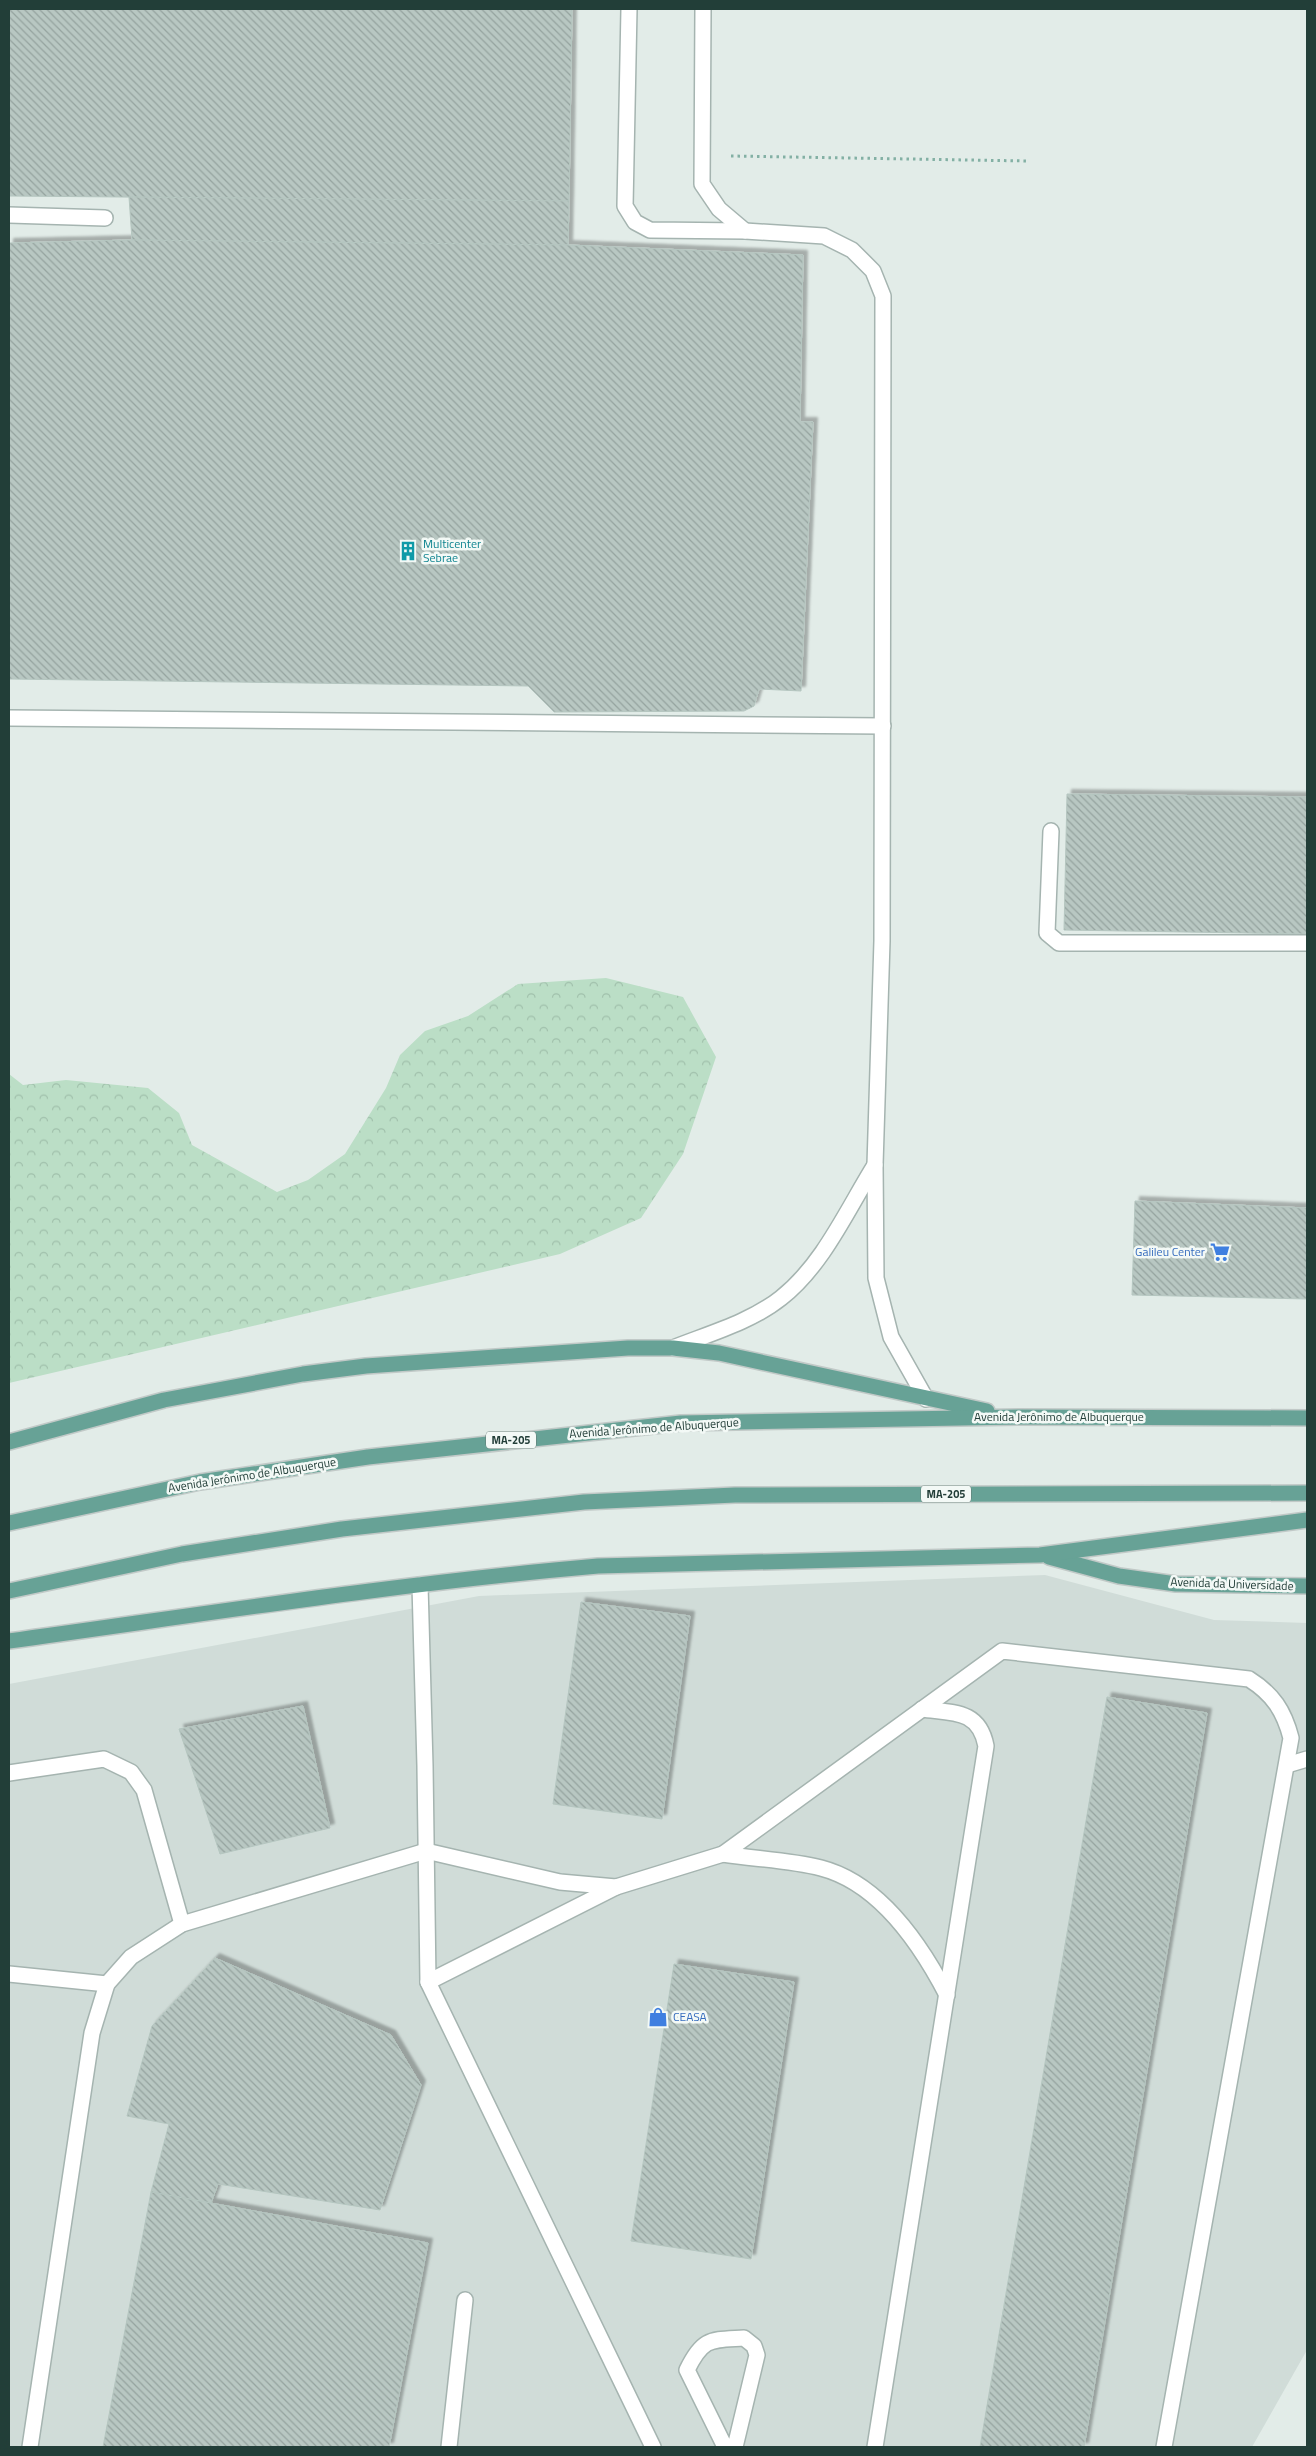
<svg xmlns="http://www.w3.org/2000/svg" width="1316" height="2456" viewBox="0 0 1316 2456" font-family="'Titillium Web',sans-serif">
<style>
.built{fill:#d0dcd8}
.forest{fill:url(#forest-crowns)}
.building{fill:url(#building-back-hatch);stroke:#b5c6c0;filter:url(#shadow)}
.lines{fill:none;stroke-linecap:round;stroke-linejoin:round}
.lane-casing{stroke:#a5b4b0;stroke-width:18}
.primary-casing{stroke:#c1c9c7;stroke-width:18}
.path{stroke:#83b0a4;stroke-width:3;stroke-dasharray:2.5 4;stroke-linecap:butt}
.lane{stroke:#fff;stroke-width:15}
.primary{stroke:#67a296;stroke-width:15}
.labels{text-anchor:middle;stroke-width:5;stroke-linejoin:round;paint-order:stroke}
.shield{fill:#f3f9f6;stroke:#617671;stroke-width:1}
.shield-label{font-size:11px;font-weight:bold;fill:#223e38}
.culture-label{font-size:12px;fill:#0d838f;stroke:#f3f9f6;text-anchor:start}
.shop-label{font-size:12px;fill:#366cbe;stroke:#f3f9f6;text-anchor:end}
.street-label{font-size:12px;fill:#223e38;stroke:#f3f9f6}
</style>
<defs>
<pattern id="forest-crowns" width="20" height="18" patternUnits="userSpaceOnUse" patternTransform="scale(1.25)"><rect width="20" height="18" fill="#bbdec6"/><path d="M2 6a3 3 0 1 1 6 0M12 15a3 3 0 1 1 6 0" fill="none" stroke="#a0c0ab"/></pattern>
<pattern id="building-back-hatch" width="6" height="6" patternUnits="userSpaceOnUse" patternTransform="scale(1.25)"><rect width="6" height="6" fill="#b8c7c2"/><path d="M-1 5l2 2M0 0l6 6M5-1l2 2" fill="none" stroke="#95a39f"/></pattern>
<filter id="shadow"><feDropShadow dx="4.5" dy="-4.5" stdDeviation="1" flood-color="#0004"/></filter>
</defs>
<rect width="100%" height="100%" fill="#e2ece8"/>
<polygon class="built" points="1045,1575 1214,1620 1307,1623 1307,2350 1252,2447 9,2447 9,1684 479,1596"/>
<polygon class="forest" points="606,978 683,997 716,1057 683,1154 641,1218 560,1254 9,1383 9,1074 23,1085 66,1080 148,1088 179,1113 192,1145 277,1192 308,1180 345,1154 386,1088 400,1055 425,1031 468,1016 518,984"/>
<g class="building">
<polygon points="9,9 572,9 569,201 9,196"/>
<polygon points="129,197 569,201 568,245 132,240"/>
<polygon points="132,240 568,245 803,255 800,422 813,422 801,691 759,689 754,706 744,711 554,712 528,686 9,679 9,243"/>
<polygon points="1067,794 1307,797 1307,934 1064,930"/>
<polygon points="1135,1201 1307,1208 1307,1299 1132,1295"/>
<polygon points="581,1602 690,1616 662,1819 553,1804"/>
<polygon points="1107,1697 1207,1713 1084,2447 980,2447"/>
<polygon points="303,1706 330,1828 220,1854 179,1729"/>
<polygon points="215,1958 391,2035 421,2085 380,2210 218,2184 211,2203 151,2192 169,2124 127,2116 152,2026"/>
<polygon points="674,1964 794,1982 751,2259 631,2241"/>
<polygon points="151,2192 428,2243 389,2447 103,2447"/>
</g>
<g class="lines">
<defs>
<g id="lane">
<polyline points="629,9 625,206 635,222 650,230 745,231 824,236 852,250 873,271 883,296 882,941 875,1165 876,1278 891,1337 926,1399"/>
<polyline points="703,9 702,184 719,209 745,231"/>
<polyline points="9,215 105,218"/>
<polyline points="9,718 883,726"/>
<polyline points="1051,831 1047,933 1059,943 1307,943"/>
<path d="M673,1348C708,1334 751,1322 781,1298C823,1265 847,1210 875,1165"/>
<polyline points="420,1585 425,1766 428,1982 653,2447"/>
<polyline points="1287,1765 1307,1759"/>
<polyline points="9,1773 104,1759 131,1772 144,1790 182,1924"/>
<path d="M723,1854C755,1859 790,1860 821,1868C879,1883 921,1945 947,1995"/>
<polyline points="9,1974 107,1984"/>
<polyline points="428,1982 616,1887"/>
<path d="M30,2447L92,2033L107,1984L131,1957L182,1924L426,1851L560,1882L616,1887L723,1854L1002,1651L1249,1679C1273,1694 1284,1711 1291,1738L1164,2447"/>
<polyline points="449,2447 465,2300"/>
<path d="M725,2447L687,2370C703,2337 711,2340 744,2338L754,2346L757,2355L735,2447"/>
<path d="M875,2447L986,1746C979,1709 952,1713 922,1709"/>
</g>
<g id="primary">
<polyline points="9,1442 164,1400 303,1374 366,1366 628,1348 673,1348 719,1353 987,1411"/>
<polyline points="9,1523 200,1482 368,1457 681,1423 1019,1417 1307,1418"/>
<polyline points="1049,1557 1119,1576 1176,1584 1307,1586"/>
<polyline points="9,1591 182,1554 342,1529 584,1502 735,1495 1307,1493"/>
<path d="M9,1641C205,1614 401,1583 598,1566L1040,1555L1307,1520"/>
</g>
</defs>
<use href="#lane" class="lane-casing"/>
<use href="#primary" class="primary-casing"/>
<polyline class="path" points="731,156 1027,161"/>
<use href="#lane" class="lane"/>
<use href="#primary" class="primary"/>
</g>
<defs>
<symbol id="building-bare" viewBox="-9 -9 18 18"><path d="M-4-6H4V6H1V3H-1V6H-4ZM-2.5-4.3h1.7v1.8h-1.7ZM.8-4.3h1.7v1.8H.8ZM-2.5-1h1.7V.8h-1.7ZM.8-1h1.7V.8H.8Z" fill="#0f9aa8" stroke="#f3f9f6" stroke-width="2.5" paint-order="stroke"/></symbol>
<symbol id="supermarket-bare" viewBox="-9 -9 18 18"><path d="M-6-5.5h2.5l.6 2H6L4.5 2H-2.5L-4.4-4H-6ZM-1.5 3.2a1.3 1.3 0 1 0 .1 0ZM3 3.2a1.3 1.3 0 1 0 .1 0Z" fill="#3f7fe0" stroke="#f3f9f6" stroke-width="2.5" paint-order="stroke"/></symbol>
<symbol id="shop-bare" viewBox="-9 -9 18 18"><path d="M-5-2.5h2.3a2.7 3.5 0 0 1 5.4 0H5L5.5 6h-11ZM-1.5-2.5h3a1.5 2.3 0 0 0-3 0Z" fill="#3f7fe0" stroke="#f3f9f6" stroke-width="2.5" paint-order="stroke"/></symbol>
</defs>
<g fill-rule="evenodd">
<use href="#building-bare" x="394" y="537" width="28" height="28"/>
<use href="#supermarket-bare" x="1206" y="1238" width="28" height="28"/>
<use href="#shop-bare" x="644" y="2003" width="28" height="28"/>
</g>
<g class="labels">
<g class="shield">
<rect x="486" y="1431.5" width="50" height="17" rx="4"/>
<rect x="921" y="1485.5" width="50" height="17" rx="4"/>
</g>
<g class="shield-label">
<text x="511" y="1444">MA-205</text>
<text x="946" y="1498">MA-205</text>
</g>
<g class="culture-label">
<text x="423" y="548">Multicenter<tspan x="423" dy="14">Sebrae</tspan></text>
</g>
<g class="shop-label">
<text x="1205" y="1256">Galileu Center</text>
<text x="673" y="2021" text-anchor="start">CEASA</text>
</g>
<g class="street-label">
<text x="1059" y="1421">Avenida Jerônimo de Albuquerque</text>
<text transform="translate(654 1428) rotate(-4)" y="4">Avenida Jerônimo de Albuquerque</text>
<text transform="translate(252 1475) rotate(-9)" y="4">Avenida Jerônimo de Albuquerque</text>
<text transform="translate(1232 1584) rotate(2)" y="4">Avenida da Universidade</text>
</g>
</g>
<rect width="1316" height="2456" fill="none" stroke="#223e38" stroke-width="20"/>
</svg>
